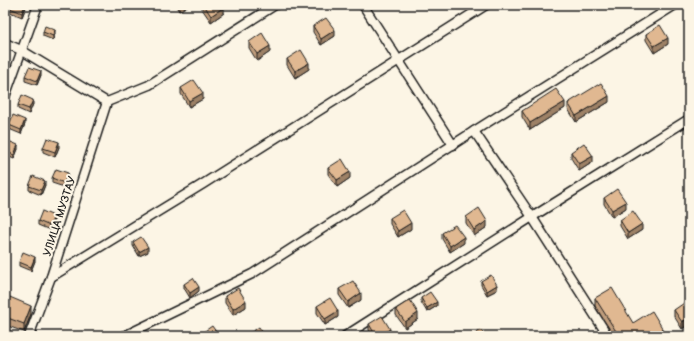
<svg xmlns="http://www.w3.org/2000/svg" width="694" height="341" viewBox="0 0 694 341" font-family="'Balsamiq Sans',sans-serif">
<style>
.lines{fill:none;stroke-linecap:round;stroke-linejoin:round}
.minor-casing{stroke:#1c1c1c;stroke-width:11}
.minor{stroke:#fcf5e5;stroke-width:8}
.wall{fill:#c19e7d;stroke:#1c1c1c}
.shaded-wall{fill:#9d8166;stroke:#1c1c1c}
.building{fill:#e0b891;stroke:#1c1c1c}
.labels{text-anchor:middle;stroke-width:4;stroke-linejoin:round;paint-order:stroke}
.street-label{font-size:11px;fill:#1c1c1c;stroke:#fcf5e5}
</style>
<rect width="100%" height="100%" fill="#fcf5e5"/>
<filter id="ink" filterUnits="userSpaceOnUse"><feTurbulence type="fractalNoise" baseFrequency=".025" numOctaves="2"/><feDisplacementMap in="SourceGraphic" scale="8" xChannelSelector="R" yChannelSelector="G"/><feConvolveMatrix kernelMatrix="1 2 1 2 8 2 1 2 1" color-interpolation-filters="sRGB"/></filter>
<g filter="url(#ink)">
<g class="lines">
<defs>
<g id="minor">
<polyline points="363,5 453,145"/>
<polyline points="5,43 21,50 107,102"/>
<polyline points="5,97 38,5"/>
<polyline points="107,102 149,85 275,5"/>
<polyline points="474,131 532,217 608,336"/>
<polyline points="51,277 203,184 486,5"/>
<polyline points="5,335 8,336"/>
<polyline points="29,336 51,277 107,102"/>
<polyline points="124,336 252,274 474,131 675,5"/>
<polyline points="345,336 532,217 689,119"/>
</g>
</defs>
<use href="#minor" class="minor-casing"/>
<use href="#minor" class="minor"/>
</g>
<g class="wall">
<polygon points="26,5 26,7 22,17 10,12 10,8"/>
<polygon points="175,5 189,5 179,11"/>
<polygon points="202,5 223,5 224,13 211,22 202,9"/>
<polygon points="313,26 335,36 321,45 313,32"/>
<polygon points="43,32 55,34 53,40 43,36"/>
<polygon points="646,34 668,44 654,53 646,40"/>
<polygon points="249,42 270,52 257,61 249,48"/>
<polygon points="287,59 309,69 295,78 287,65"/>
<polygon points="41,75 37,85 25,81 25,76"/>
<polygon points="181,88 203,99 189,107 181,94"/>
<polygon points="609,102 576,122 568,109 568,103"/>
<polygon points="33,104 29,114 18,109 18,105"/>
<polygon points="565,108 530,130 522,117 522,111"/>
<polygon points="25,124 21,134 9,129 9,125"/>
<polygon points="5,143 18,149 14,159 5,155"/>
<polygon points="59,147 55,157 43,152 43,148"/>
<polygon points="571,152 593,162 579,171 571,158"/>
<polygon points="328,168 350,178 337,187 328,174"/>
<polygon points="68,177 64,187 52,183 52,178"/>
<polygon points="45,185 41,195 29,190 29,186"/>
<polygon points="604,198 626,208 612,217 604,204"/>
<polygon points="466,217 487,227 474,236 466,223"/>
<polygon points="390,218 411,229 398,237 390,224"/>
<polygon points="54,220 50,230 38,225 38,221"/>
<polygon points="620,220 642,230 628,239 620,226"/>
<polygon points="442,233 464,243 450,252 442,239"/>
<polygon points="133,242 148,252 139,256 133,246"/>
<polygon points="35,261 31,271 19,266 19,262"/>
<polygon points="481,281 497,290 487,295 481,285"/>
<polygon points="184,284 199,291 190,298 184,288"/>
<polygon points="339,289 361,300 348,308 339,295"/>
<polygon points="5,295 31,314 24,332 5,325"/>
<polygon points="225,296 246,307 233,315 225,303"/>
<polygon points="421,298 437,306 427,312 421,302"/>
<polygon points="595,298 633,323 667,336 614,336 595,306"/>
<polygon points="689,304 689,324 682,329 674,316 674,310"/>
<polygon points="317,306 338,317 325,325 317,313"/>
<polygon points="396,309 418,319 405,328 396,315"/>
<polygon points="369,324 390,335 388,336 372,336 369,330"/>
</g>
<g class="shaded-wall">
<polygon points="25,5 26,5 26,7 22,17 22,13"/>
<polygon points="179,5 189,5 179,11"/>
<polygon points="224,7 224,13 211,22 211,16"/>
<polygon points="55,30 55,34 53,40 53,36"/>
<polygon points="335,30 335,36 321,45 321,39"/>
<polygon points="668,38 668,44 654,53 654,46"/>
<polygon points="270,46 270,52 257,61 257,54"/>
<polygon points="309,63 309,69 295,78 295,71"/>
<polygon points="41,71 41,75 37,85 37,81"/>
<polygon points="203,93 203,99 189,107 189,101"/>
<polygon points="609,96 609,102 576,122 576,116"/>
<polygon points="33,100 33,104 29,114 29,109"/>
<polygon points="565,102 565,108 530,130 530,123"/>
<polygon points="25,120 25,124 21,134 21,130"/>
<polygon points="59,142 59,147 55,157 55,152"/>
<polygon points="18,145 18,149 14,159 14,155"/>
<polygon points="593,156 593,162 579,171 579,164"/>
<polygon points="350,172 350,178 337,187 337,180"/>
<polygon points="68,173 68,177 64,187 64,183"/>
<polygon points="45,181 45,185 41,195 41,190"/>
<polygon points="7,197 7,201 5,205 5,201"/>
<polygon points="626,202 626,208 612,217 612,210"/>
<polygon points="54,216 54,220 50,230 50,226"/>
<polygon points="487,221 487,227 474,236 474,230"/>
<polygon points="411,223 411,229 398,237 398,231"/>
<polygon points="642,224 642,230 628,239 628,233"/>
<polygon points="464,237 464,243 450,252 450,246"/>
<polygon points="148,247 148,252 139,256 139,252"/>
<polygon points="35,257 35,261 31,271 31,267"/>
<polygon points="497,285 497,290 487,295 487,291"/>
<polygon points="199,287 199,291 190,298 190,293"/>
<polygon points="361,293 361,300 348,308 348,302"/>
<polygon points="246,301 246,307 233,315 233,309"/>
<polygon points="437,302 437,306 427,312 427,308"/>
<polygon points="31,306 31,314 24,332 24,324"/>
<polygon points="338,311 338,317 325,325 325,319"/>
<polygon points="418,313 418,319 405,328 405,322"/>
<polygon points="689,318 689,324 682,329 682,322"/>
<polygon points="390,329 390,335 388,336 379,336"/>
</g>
<g class="building">
<polygon points="11,5 25,5 22,13 10,8"/>
<polygon points="204,5 223,5 224,7 211,16"/>
<polygon points="326,18 335,30 321,39 313,26"/>
<polygon points="660,25 668,38 654,46 646,34"/>
<polygon points="45,26 55,30 53,36 43,32"/>
<polygon points="262,33 270,46 257,54 249,42"/>
<polygon points="301,50 309,63 295,71 287,59"/>
<polygon points="29,67 41,71 37,81 25,76"/>
<polygon points="194,80 203,93 189,101 181,88"/>
<polygon points="601,83 609,96 576,116 568,103"/>
<polygon points="556,89 565,102 530,123 522,111"/>
<polygon points="22,95 33,100 29,109 18,105"/>
<polygon points="13,115 25,120 21,130 9,125"/>
<polygon points="47,138 59,142 55,152 43,148"/>
<polygon points="6,140 18,145 14,155 5,151 5,143"/>
<polygon points="584,143 593,156 579,164 571,152"/>
<polygon points="342,159 350,172 337,180 328,168"/>
<polygon points="56,169 68,173 64,183 52,178"/>
<polygon points="33,176 45,181 41,190 29,186"/>
<polygon points="617,189 626,202 612,210 604,198"/>
<polygon points="479,208 487,221 474,230 466,217"/>
<polygon points="403,210 411,223 398,231 390,218"/>
<polygon points="42,211 54,216 50,226 38,221"/>
<polygon points="633,211 642,224 628,233 620,220"/>
<polygon points="455,225 464,237 450,246 442,233"/>
<polygon points="141,237 148,247 139,252 133,242"/>
<polygon points="23,252 35,257 31,267 19,262"/>
<polygon points="491,275 497,285 487,291 481,281"/>
<polygon points="193,278 199,287 190,293 184,284"/>
<polygon points="353,281 361,293 348,302 339,289"/>
<polygon points="238,288 246,301 233,309 225,296"/>
<polygon points="612,288 633,323 652,311 667,336 619,336 595,298"/>
<polygon points="430,292 437,302 427,308 421,298"/>
<polygon points="5,295 31,306 24,324 5,317"/>
<polygon points="330,298 338,311 325,319 317,306"/>
<polygon points="410,300 418,313 405,322 396,309"/>
<polygon points="687,301 689,304 689,318 682,322 674,310"/>
<polygon points="382,316 390,329 379,336 376,336 369,324"/>
<polygon points="212,326 219,336 200,336 199,335"/>
<polygon points="259,327 265,336 246,336"/>
<polygon points="481,330 485,336 472,336"/>
</g>
</g>
<g class="labels">
<g class="street-label">
<text transform="translate(59 216) rotate(-72)" y="4">УЛИЦА МУЗТАУ</text>
</g>
</g>
<rect width="694" height="341" fill="none" stroke="#fcf5e5" stroke-width="20"/>
<rect x="10" y="10" width="674" height="321" fill="none" stroke="#1c1c1c" stroke-width="1.5" filter="url(#ink)"/>
</svg>
